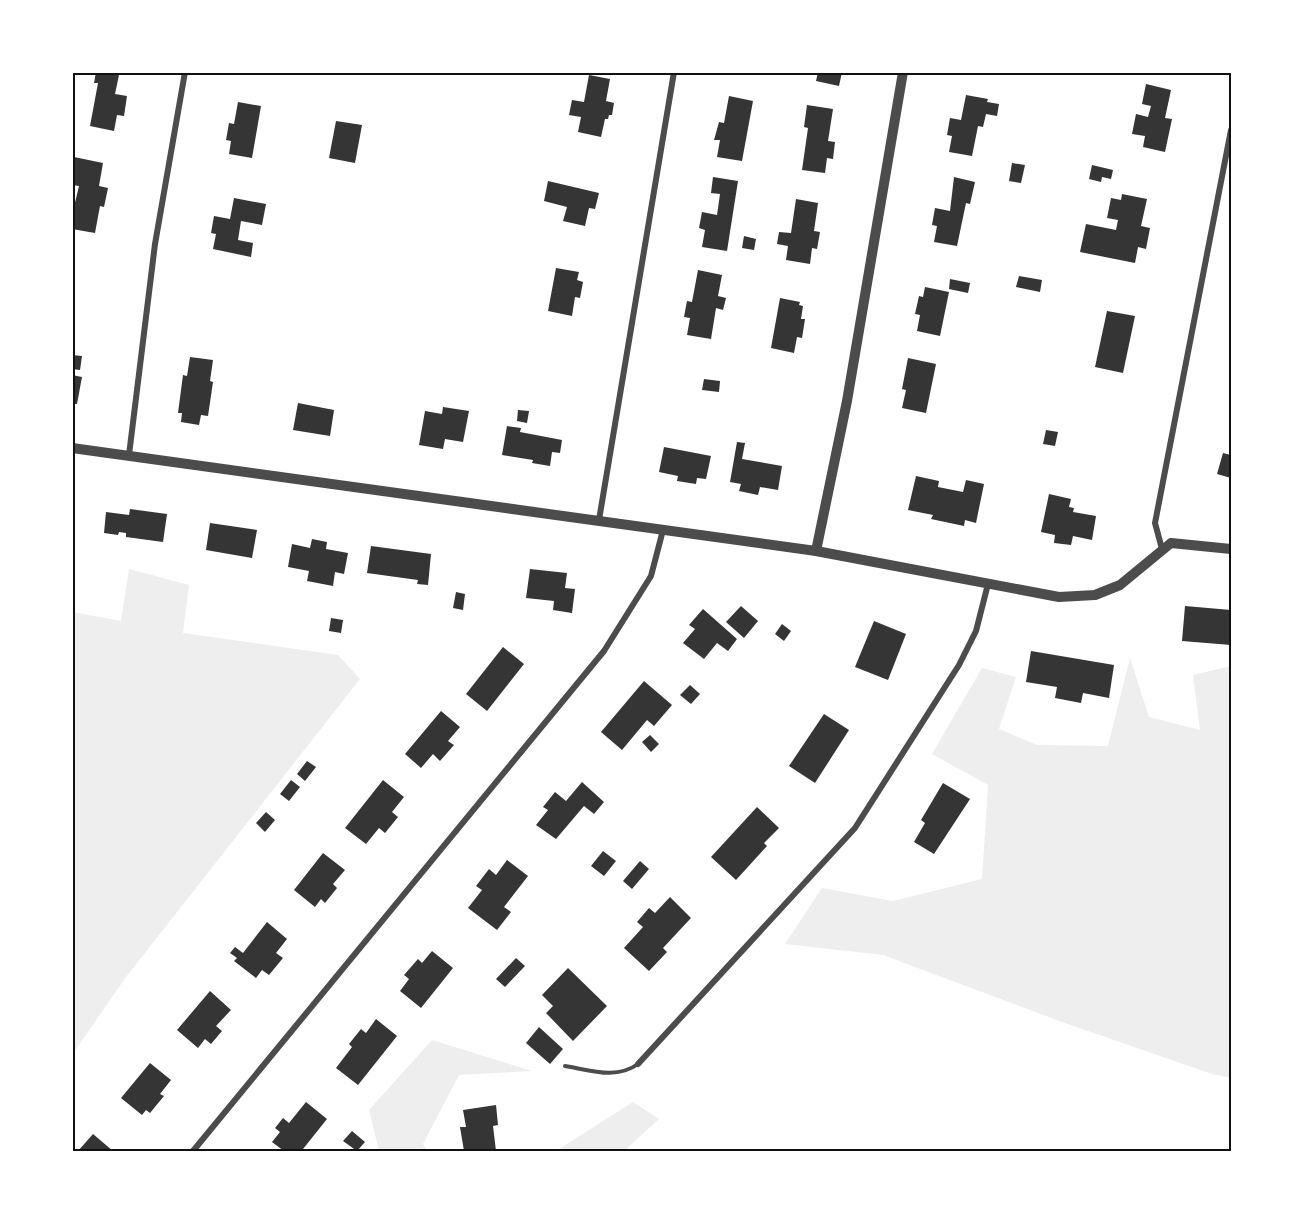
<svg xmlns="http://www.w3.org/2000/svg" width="1303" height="1223" viewBox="0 0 1303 1223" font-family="'Roboto Condensed',sans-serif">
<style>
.green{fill:#eee}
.building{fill:#353535}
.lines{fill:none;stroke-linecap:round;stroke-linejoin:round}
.service{stroke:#4c4c4c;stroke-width:4}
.minor{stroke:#4c4c4c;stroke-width:6}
.tertiary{stroke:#4c4c4c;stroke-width:10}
.neatline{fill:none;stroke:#111;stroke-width:2}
</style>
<rect width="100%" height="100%" fill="#fff"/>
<g class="green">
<polygon points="129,569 189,585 183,633 338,655 360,679 126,977 72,1055 72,612 121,621"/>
<polygon points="1130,658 1149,717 1200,730 1193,675 1231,666 1231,1078 1212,1074 1062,1022 883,955 785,944 822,888 893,901 982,879 988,785 932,754 982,668 1016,677 999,729 1037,745 1108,746"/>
<polygon points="432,1040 532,1071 459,1075 423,1144 427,1151 379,1151 369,1110"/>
<polygon points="633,1102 659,1119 624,1151 556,1151"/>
</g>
<g class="building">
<polygon points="96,72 119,75 115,94 127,96 124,116 117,115 114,131 90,126 98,83 94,83"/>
<polygon points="818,72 842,72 839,86 816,81"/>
<polygon points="589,75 610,79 606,101 614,103 612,115 609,115 608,119 605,119 601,137 578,132 581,117 569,115 572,100 584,102"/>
<polygon points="1146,84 1171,90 1165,118 1172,119 1165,152 1143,147 1145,136 1132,134 1136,114 1148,117 1151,106 1142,104"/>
<polygon points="966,95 988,99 987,102 999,104 997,116 986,114 983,127 978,126 972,156 949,152 952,136 947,135 950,118 961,120"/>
<polygon points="729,96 753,101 742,161 717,157 720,140 714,140 719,122 724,123"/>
<polygon points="238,102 261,106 252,158 229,154 231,141 226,140 229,123 234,124"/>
<polygon points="807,105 833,109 828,141 835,142 833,159 827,158 825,173 802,170 808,128 804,127"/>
<polygon points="336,121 362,125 355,163 329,158"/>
<polygon points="74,157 103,163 99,186 108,188 104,207 100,206 95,233 72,229 72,215 79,186 72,185"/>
<polygon points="1012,163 1025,165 1021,183 1009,181"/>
<polygon points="1092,165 1113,170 1111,179 1102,177 1101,182 1089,179"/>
<polygon points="713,177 738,181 727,251 702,247 705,230 699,228 702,212 717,215 720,194 711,193"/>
<polygon points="954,177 975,182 970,204 966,203 957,246 934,242 937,226 932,225 935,208 950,211"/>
<polygon points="548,181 599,193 595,209 589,208 585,226 563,221 567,207 544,201"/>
<polygon points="1122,194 1147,199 1141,226 1150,228 1146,249 1138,247 1135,263 1080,252 1086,224 1116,230 1118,220 1107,218 1111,198 1121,200"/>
<polygon points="234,198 266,204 262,225 241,221 238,240 253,243 251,257 213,249 216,234 211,233 214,216 230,219"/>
<polygon points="796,199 818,203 814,231 820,232 817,249 812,248 810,264 786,260 788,246 777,244 779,232 791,233"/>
<polygon points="744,236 756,239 754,250 742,248"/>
<polygon points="556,268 579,272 577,280 583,282 580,298 575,297 572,316 548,311"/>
<polygon points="698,270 722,275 718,296 726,298 723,310 716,308 711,339 687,335 690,318 684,317 687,301 692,302"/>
<polygon points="1019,276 1042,280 1040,292 1016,287"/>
<polygon points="950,279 970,283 968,293 949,289"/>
<polygon points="925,287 949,292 940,336 917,331 920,315 915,314 919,296 923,297"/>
<polygon points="780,298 800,302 799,305 803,306 801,319 805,319 802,338 797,337 794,353 771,348"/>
<polygon points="1107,311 1135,316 1123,373 1095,367"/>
<polygon points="72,355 82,356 80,370 72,369"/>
<polygon points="190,357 213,360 210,381 213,382 208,416 201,415 199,425 181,422 182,413 178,413 183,375 187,376"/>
<polygon points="908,358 936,364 926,413 902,408 906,390 902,389"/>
<polygon points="72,375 82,377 77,404 72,404"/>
<polygon points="704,379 720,381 719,392 702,390"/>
<polygon points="298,403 334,410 330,436 293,430"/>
<polygon points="443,407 469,411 463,442 445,439 443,449 419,445 425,411 442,414"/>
<polygon points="518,410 529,411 527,423 517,421"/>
<polygon points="507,426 521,428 520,432 562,440 560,453 552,452 550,466 532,463 533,460 502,455"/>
<polygon points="1046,430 1058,432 1055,446 1043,444"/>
<polygon points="737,442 745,443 742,459 782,466 778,490 760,487 758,495 739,491 741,484 730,482"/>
<polygon points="664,447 711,456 706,479 697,478 696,484 677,481 678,476 659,472"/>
<polygon points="1223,453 1231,455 1231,478 1217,474"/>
<polygon points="916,476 939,481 938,487 963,492 966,480 984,484 976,523 965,520 964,526 931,519 933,515 908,510"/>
<polygon points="1049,494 1071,499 1069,507 1074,508 1073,512 1096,516 1092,540 1073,536 1071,545 1054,543 1055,535 1041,532"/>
<polygon points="130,509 167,514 163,542 126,537 126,533 119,532 118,535 104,533 106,512 129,515"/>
<polygon points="210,523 257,530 252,558 206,550"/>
<polygon points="312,539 327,542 326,549 348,553 344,574 335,572 333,586 307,581 309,571 288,567 292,544 310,548"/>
<polygon points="371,546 431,554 428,585 417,584 418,580 367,573"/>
<polygon points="530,569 567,573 565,588 575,589 572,613 553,610 554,601 526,598"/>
<polygon points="456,592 465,594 463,610 453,608"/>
<polygon points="741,606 758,621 744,638 726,622"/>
<polygon points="1185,606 1231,610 1231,645 1182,641"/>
<polygon points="703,609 737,639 728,651 717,643 704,659 683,643 695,629 689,625"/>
<polygon points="331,618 343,620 341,633 329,631"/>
<polygon points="874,621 906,634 888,680 855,667"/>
<polygon points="782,624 791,631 784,641 775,634"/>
<polygon points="503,647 524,664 487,711 466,694"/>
<polygon points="1031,651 1114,665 1109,698 1083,693 1081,703 1055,698 1057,687 1026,682"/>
<polygon points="644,681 672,705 654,726 647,720 622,750 601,732"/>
<polygon points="690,685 700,694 691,704 680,695"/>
<polygon points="441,711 460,727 448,741 454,745 440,761 433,754 421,768 405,754"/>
<polygon points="824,714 849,730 815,783 789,766"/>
<polygon points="650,735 659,744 651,752 642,742"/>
<polygon points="307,761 316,767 305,781 297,774"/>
<polygon points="291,780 300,787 289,801 280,794"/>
<polygon points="383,780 404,797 392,812 398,817 385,833 379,828 366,844 345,828"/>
<polygon points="582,782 604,802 594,814 584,806 556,839 536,825 548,810 543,807 555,792 566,801"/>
<polygon points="943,783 970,799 934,854 914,842 925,823 921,820"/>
<polygon points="757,807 779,828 764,843 767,846 736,880 711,857"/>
<polygon points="266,812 275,820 265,832 256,823"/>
<polygon points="603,851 616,861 604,876 591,866"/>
<polygon points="323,853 345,870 333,884 337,888 325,903 321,899 315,907 294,890"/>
<polygon points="507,860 528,876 504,907 511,912 497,930 468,908 482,890 476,886 489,869 496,875"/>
<polygon points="640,861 649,869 632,889 623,881"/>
<polygon points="670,897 691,918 663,948 667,952 649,971 624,948 643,927 637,922 649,908 655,913"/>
<polygon points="267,922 287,939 276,953 283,958 269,975 262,970 256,978 234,961 237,958 230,953 235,947 243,953"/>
<polygon points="432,951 453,968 421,1008 400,991 409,979 404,975 418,959 422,963"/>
<polygon points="516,958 525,966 505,987 496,979"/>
<polygon points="568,968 607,1006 573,1041 546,1013 553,1006 542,995"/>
<polygon points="210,991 231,1010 216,1026 222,1031 211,1044 205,1039 198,1048 177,1030"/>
<polygon points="376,1019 397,1036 358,1085 336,1068 352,1047 349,1044 361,1029 366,1033"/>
<polygon points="539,1027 563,1049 550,1064 526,1043"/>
<polygon points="150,1063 171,1080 160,1094 164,1096 150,1113 146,1110 142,1115 121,1098"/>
<polygon points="306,1102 327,1119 303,1149 305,1151 284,1151 272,1142 280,1132 275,1128 283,1118 289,1123"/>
<polygon points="496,1105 498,1125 493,1126 496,1151 464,1151 460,1127 466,1127 463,1110"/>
<polygon points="352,1131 365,1142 357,1151 343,1141"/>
<polygon points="93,1134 113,1151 78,1151"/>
</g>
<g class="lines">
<path class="service" d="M565,1066C590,1070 616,1080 638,1064"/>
<g class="minor">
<polyline points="129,455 155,244 185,72"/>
<polyline points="599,520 674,72"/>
<polyline points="1162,549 1155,523 1231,130"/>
<polyline points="638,1064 855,828 959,665 976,631 988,584"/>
<polyline points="193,1151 604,651 651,576 663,530"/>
</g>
<g class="tertiary">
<polyline points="72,448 816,551 1059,597 1095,595 1120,585 1171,543 1231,549"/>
<polyline points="816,551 847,401 903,72"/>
</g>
</g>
<rect width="1303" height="1223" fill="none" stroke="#ffffff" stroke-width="147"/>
<rect x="74" y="74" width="1156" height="1076" class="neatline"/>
</svg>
